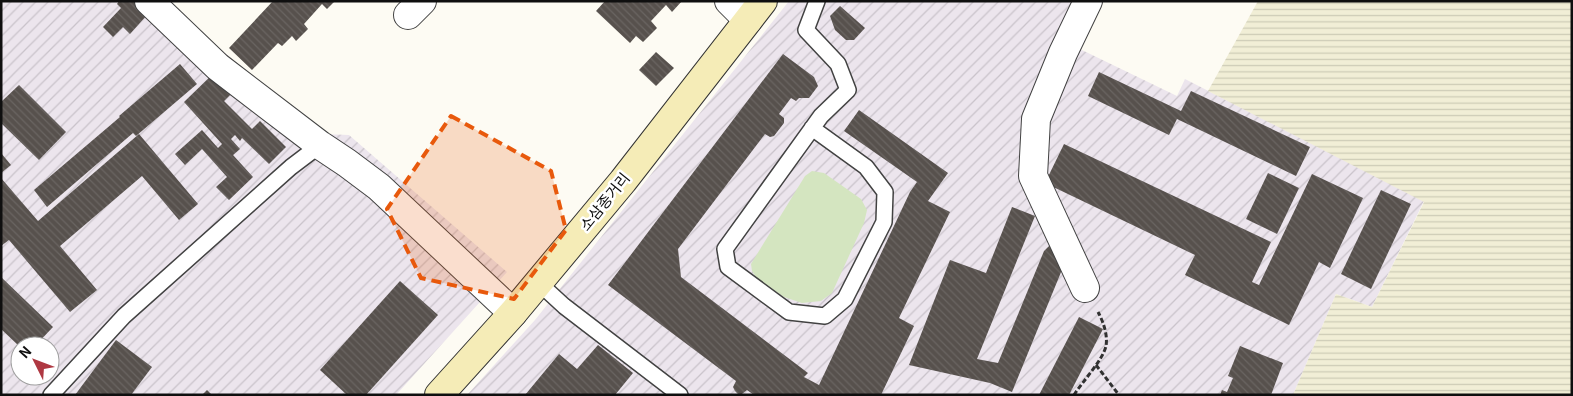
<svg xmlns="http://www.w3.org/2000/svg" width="1573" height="396" viewBox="0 0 1573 396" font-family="Georgia,'Noto Sans KR',serif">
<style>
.industrial{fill:url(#industrial-furrows);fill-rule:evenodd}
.farmland{fill:url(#farmland-rules)}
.grass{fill:#d4e5c0}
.building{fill:url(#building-back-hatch)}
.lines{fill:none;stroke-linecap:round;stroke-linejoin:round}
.lane-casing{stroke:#424242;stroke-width:18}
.street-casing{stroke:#424242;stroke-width:30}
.secondary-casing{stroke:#313131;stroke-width:30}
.path{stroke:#313131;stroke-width:3;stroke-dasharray:5 2.5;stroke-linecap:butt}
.lane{stroke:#fff;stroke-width:15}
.street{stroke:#fff;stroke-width:28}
.secondary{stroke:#f5ecb7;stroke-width:28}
.marked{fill:#e8590c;fill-opacity:0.2;stroke:#e8590c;stroke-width:4;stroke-dasharray:10 6;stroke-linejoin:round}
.labels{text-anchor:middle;stroke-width:5;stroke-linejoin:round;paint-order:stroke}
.street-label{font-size:15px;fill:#0f0f0f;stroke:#fff}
</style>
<defs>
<pattern id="industrial-furrows" width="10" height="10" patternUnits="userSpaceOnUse" patternTransform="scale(1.25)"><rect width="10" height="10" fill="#ece5ed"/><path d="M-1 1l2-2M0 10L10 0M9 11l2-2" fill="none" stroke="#c9c3ca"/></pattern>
<pattern id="farmland-rules" width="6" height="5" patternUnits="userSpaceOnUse" patternTransform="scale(1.25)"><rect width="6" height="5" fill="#f1eed6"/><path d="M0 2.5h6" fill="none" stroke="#cdcbb6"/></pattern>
<pattern id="building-back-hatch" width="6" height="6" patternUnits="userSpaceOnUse" patternTransform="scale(1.25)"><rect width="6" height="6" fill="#57514d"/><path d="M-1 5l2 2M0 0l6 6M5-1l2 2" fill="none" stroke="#6a6562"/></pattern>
</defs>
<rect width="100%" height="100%" fill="#fdfbf3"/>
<g class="industrial">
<path d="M1,1H162L323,134L349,135L507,272L396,395H1ZM20,346H50V376H20Z"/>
<polygon points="789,1 1078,1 1055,37 1177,96 1185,79 1424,201 1372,307 1336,294 1293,395 467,395 535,320"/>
</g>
<polygon class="farmland" points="1258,1 1572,1 1572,395 1293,395 1336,294 1372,307 1424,202 1208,91"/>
<polygon class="grass" points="812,171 824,173 861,199 867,210 864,223 832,293 821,301 802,303 784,297 757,279 752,271 751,264 805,176"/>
<g class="building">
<polygon points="119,1 138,1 147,15 130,34 123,27 113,37 103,27 121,8 117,4"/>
<polygon points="273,1 335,1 327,9 322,4 304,24 308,29 296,41 292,36 282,46 278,43 252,70 229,48"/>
<polygon points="605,1 682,1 672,12 666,5 651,21 657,28 643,42 636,36 630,43 596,11"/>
<polygon points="840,6 865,28 854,40 846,40 835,30 830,16"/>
<polygon points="656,52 674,68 656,86 639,70"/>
<polygon points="783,54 814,77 818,86 809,98 799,98 796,101 791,98 779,114 784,118 784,123 774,136 770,137 765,134 678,249 681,277 808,373 804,377 819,385 910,192 917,182 844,131 859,110 948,173 928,201 950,212 899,318 914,326 881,395 754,395 747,390 742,394 738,394 735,391 733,387 736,381 608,285"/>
<polygon points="180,64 197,84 136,136 133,133 47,207 34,190 120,117 119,116"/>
<polygon points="1099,72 1181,111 1191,91 1310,147 1296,176 1177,119 1169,135 1088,96"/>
<polygon points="214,73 233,92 224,101 252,129 260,121 286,147 269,164 242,138 240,141 235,135 231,139 240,149 233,155 253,177 229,200 216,187 227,177 202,149 185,165 175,154 202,130 218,148 222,144 184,102"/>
<polygon points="19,85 66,132 39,160 1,123 1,102"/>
<polygon points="139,134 198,204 179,220 142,176 60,246 97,290 70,312 9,240 1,246 1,178 38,221"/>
<polygon points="1064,144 1271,242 1252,282 1259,285 1312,174 1363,198 1330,268 1319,262 1289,325 1185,275 1195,255 1045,183"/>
<polygon points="1,153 11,165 1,173"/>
<polygon points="1268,173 1299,188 1277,234 1246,219"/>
<polygon points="1381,190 1411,204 1371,289 1341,274"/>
<polygon points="1012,207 1035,216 977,359 998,363 1044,251 1057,238 1066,260 1012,392 990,383 909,365 950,260 986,273"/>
<polygon points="1,277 53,327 35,346 19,346 1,329"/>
<polygon points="400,281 438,315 366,395 347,395 320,370"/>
<polygon points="1079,317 1103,329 1069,395 1039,395"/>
<polygon points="116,340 152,367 131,395 75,395"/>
<polygon points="598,345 633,373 615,395 525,395 559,354 577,369"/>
<polygon points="1240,346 1283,363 1271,395 1220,395 1222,390 1227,392 1233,378 1228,376"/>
<polygon points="207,390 212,395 202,395"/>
</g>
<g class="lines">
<defs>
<g id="lane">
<polyline points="812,128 866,167 885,192 884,222 845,299 825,316 789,312 728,267 725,249 821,116 848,90 838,64 806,30 817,1"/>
<polyline points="539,283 564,306 680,395"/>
<polyline points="51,395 124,316 291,167 320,145"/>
</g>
<g id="street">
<polyline points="149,1 218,67 320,145 347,163 379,187 513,313"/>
<polyline points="729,1 748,20"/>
<polyline points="408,15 422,1"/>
<polyline points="1085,288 1033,176 1036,119 1063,53 1088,1"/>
</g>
<polyline id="secondary" points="439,395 513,313 623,181 763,1"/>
</defs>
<use href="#lane" class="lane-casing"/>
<use href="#street" class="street-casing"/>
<use href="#secondary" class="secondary-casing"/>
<g class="path">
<polyline points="1096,365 1119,395"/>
<path d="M1074,395C1082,382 1103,360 1106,346C1108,335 1103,321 1098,312"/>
</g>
<use href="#lane" class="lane"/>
<use href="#street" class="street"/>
<use href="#secondary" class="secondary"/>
</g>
<path class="marked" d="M451,116L551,171L566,230L514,299L421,278L387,209Z"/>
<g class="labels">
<g class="street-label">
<text transform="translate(605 202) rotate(-51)" y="5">소삼종거리</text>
</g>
</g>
<rect width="1573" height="396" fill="none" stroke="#0f0f0f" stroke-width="5"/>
<g transform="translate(35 361) rotate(312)"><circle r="24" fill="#ffffff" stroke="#9f9f9f"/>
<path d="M0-4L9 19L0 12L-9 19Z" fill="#af3842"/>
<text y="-8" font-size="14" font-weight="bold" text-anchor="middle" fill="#0f0f0f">N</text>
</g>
</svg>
